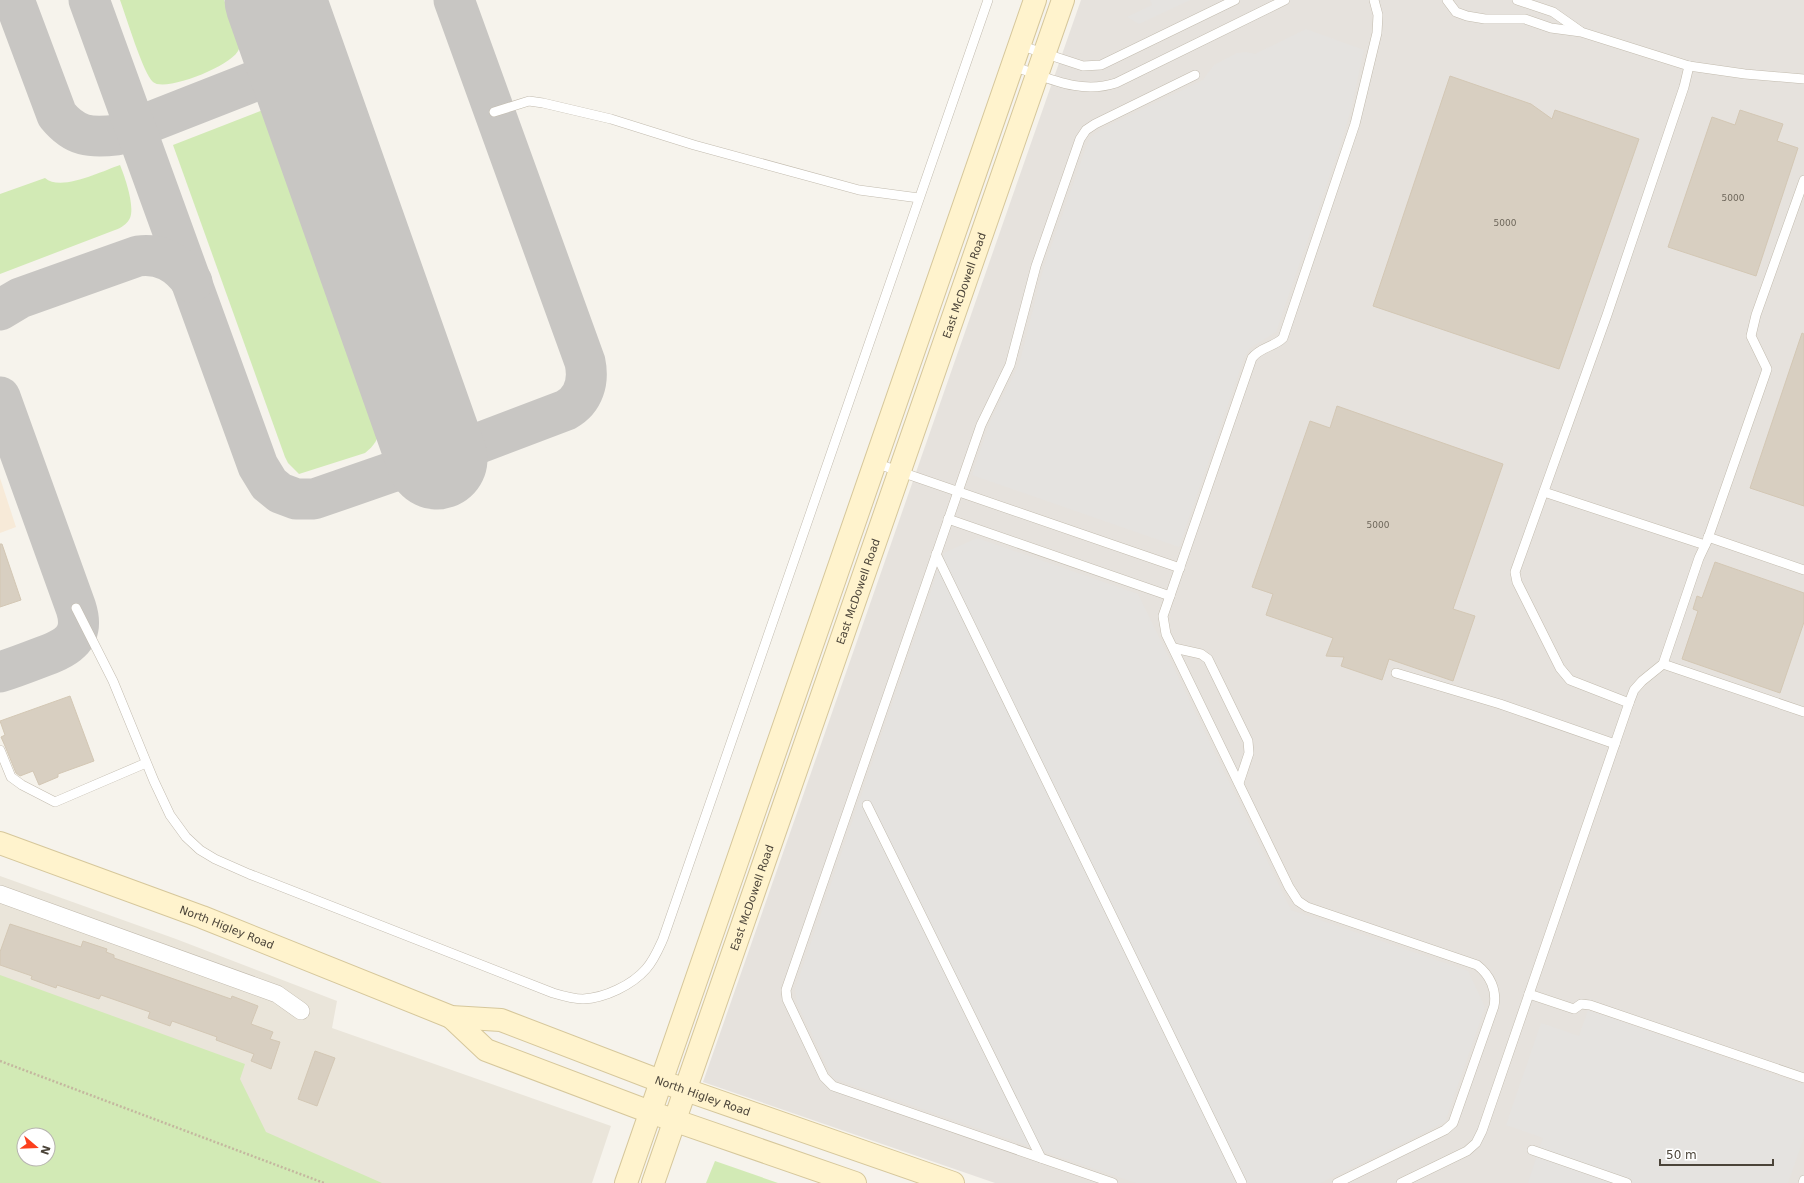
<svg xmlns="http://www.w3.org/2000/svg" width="1804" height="1183" viewBox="0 0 1804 1183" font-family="'DejaVu Sans',sans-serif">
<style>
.residential{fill:#eae5da;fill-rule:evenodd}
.commercial{fill:#f7ead8}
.industrial{fill:#e6e2dd}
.green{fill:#d2eab5;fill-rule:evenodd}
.parking{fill:#e5e3e0}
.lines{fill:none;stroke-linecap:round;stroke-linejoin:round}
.taxiway{stroke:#c8c6c3;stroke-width:41}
.runway{stroke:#c8c6c3;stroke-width:101}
.building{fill:#d8cfc1;stroke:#d3c7b4}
.service-casing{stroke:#c2bbae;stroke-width:10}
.minor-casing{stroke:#c2bbae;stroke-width:18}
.secondary-casing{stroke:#d6c79b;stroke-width:24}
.path{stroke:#c4b79f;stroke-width:2.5;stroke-dasharray:2 2;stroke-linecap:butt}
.service{stroke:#fff;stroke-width:9}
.minor{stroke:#fff;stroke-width:17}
.secondary{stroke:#fff3cd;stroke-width:22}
.labels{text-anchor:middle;stroke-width:3;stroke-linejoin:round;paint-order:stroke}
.number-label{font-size:9px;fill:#6e675b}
.street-label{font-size:11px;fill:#4b4439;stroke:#fff}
</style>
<rect width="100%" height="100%" fill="#f6f3ec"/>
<path class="residential" d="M0,876L176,939L337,1001L332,1028L611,1126L592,1183H0ZM24,1135H48V1159H24Z"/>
<polygon class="commercial" points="0,478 16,527 0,533"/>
<polygon class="industrial" points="1081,0 1804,0 1804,1183 995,1183 703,1082"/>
<g class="green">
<path d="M120,0H224C229,11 242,39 239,49C234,65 165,93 153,82C143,73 126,16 120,0Z"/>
<path d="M263,110L379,427C379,439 374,446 365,453L299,474L288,463L285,457L173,145Z"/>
<path d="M120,165C125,177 135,206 130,218C127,224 121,228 115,230L0,274V194L45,178C61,192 102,171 120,165Z"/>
<path d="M0,975L245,1064L240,1079L266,1132L382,1183H0ZM24,1135H48V1159H24Z"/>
<polygon points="715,1161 778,1183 706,1183"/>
</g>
<g class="parking">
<polygon points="1150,0 1190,0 1139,24 1127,17 1152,5"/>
<polygon points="1306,29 1364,50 1351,109 1343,137 1276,332 1250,348 1244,358 1179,547 972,475 990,422 1019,365 1043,270 1086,147 1091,137 1102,129 1203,80 1214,65 1237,53 1246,52 1255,54"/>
<polygon points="977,538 1138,594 1291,910 1468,971 1485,1007 1445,1122 1320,1183 1136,1183 833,1078 797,1003 795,989 944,553"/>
<polygon points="1588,1010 1804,1085 1804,1137 1788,1183 1528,1183 1543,1138 1506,1125 1541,1023 1579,1036"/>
</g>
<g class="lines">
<g class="taxiway">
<path d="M14,0L57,115C75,137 90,138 117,135L298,64"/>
<path d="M89,0L258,466L269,484L280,493L296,499H314L392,472L437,459L566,410C584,400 589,381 585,362L454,0"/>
<path d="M0,310L20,298L138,256C161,253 178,263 192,282"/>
<path d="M0,397L76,608C86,640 64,649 39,658C26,663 13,668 0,672"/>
</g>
<polyline class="runway" points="275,0 437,459"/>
</g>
<g class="building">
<polygon points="1450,76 1531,104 1552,119 1555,110 1639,139 1559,369 1373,306"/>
<polygon points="1740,110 1783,124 1777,141 1798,148 1756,276 1668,247 1712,117 1735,125"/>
<polygon points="1802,333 1804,334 1804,506 1750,488"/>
<polygon points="1337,406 1503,464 1453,609 1475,616 1453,681 1389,659 1382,680 1341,666 1344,657 1326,656 1333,638 1266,615 1273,594 1252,587 1310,421 1330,428"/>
<polygon points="0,544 2,544 21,600 0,607"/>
<polygon points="1715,562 1804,593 1804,622 1780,693 1682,659 1698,611 1693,609 1697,596 1702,598"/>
<polygon points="70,696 94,761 58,774 58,777 39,785 33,771 20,776 16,773 5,746 1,737 5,735 0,721"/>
<polygon points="10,924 81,947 83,941 107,949 106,952 114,955 114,958 231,999 232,996 258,1006 251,1024 273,1032 270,1039 280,1042 271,1069 251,1061 254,1054 216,1040 217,1037 172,1021 170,1026 148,1018 150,1012 101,995 99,999 57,985 56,988 31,979 32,976 0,965 0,952"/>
<polygon points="315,1051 335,1058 317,1106 298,1099"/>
</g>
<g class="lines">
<defs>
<g id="service">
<polyline points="1447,0 1456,12 1467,16 1485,19 1525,19 1551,28 1581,32 1689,66 1745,74 1804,79"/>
<polyline points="1517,0 1553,12 1580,31"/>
<polyline points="1019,45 1083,66 1101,65 1235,0"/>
<path d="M1012,66C1047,77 1079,95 1116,83L1285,0"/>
<polyline points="494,112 529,101 543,103 611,119 694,145 859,190 919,198"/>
<polyline points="875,463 1180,568"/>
<polyline points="1544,492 1705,545"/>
<polyline points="948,519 1170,596"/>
<polyline points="1708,537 1804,570"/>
<polyline points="936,554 1242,1183"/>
<path d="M76,608L113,681L154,781L170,815L186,837L200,850L215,859L249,874L553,993C563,996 573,999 583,999C605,998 632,985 646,969C654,960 658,950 663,939L988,0"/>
<polyline points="1174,648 1201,654 1208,659 1248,741 1249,753 1239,783"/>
<polyline points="1663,664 1804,712"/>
<polyline points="1396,673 1500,704 1615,744"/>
<polyline points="1629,703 1570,680 1560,668 1517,582 1515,572 1607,315 1684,87 1689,66"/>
<polyline points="0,750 11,777 22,785 55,802 146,763"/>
<polyline points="867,805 1041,1158"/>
<polyline points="1529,994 1574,1009 1581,1004 1590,1005 1804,1078"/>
<polyline points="1532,1150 1627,1183"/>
<polyline points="1113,1183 833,1086 824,1077 787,999 786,990 981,425 1010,365 1036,266 1080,139 1086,130 1095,124 1195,75"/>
<path d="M1337,1183L1445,1130L1453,1123L1494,1006C1497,990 1490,975 1477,965L1307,907L1298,901L1289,887L1166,634L1163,616L1252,358C1260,347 1274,347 1283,338L1355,124L1377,33L1378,15L1374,0"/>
<polyline points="1401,1183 1467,1151 1476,1143 1482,1131 1629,703 1634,690 1642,681 1663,664 1699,558 1707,541 1765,375 1767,369 1751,336 1756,315 1804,180"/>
<polyline points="1803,1183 1804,1180"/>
</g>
<polyline id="minor" points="0,894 277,994 301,1011"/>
<g id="secondary">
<path id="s1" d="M0,843L202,917L451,1017L501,1020L660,1081L953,1183"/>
<polyline points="451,1017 486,1050 650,1112 855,1183"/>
<polyline points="626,1183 1035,0"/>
<path id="s2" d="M653,1183L1063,0"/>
</g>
</defs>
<use href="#service" class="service-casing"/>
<use href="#minor" class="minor-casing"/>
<use href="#secondary" class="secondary-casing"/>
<polyline class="path" points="0,1061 324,1183"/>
<use href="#service" class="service"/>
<use href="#minor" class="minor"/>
<use href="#secondary" class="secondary"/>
</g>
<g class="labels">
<g class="number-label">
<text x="1733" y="201">5000</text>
<text x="1505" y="226">5000</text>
<text x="1378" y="528">5000</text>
</g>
<g class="street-label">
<text dy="4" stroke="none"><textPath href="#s2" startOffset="950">East McDowell Road</textPath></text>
<text dy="4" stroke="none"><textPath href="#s2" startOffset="626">East McDowell Road</textPath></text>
<text dy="4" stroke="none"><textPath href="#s2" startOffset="302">East McDowell Road</textPath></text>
<text dy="4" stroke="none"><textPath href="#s1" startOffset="242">North Higley Road</textPath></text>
<text dy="4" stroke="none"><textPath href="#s1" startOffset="749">North Higley Road</textPath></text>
</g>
</g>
<g transform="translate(36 1147) rotate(109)"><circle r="19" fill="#ffffff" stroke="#b7b4b0"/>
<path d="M0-3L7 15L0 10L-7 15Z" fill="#fc3f1d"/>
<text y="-6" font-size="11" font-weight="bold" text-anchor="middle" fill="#4b4439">N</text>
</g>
<path d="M1660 1159v6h113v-6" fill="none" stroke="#4b4439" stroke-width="2"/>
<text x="1666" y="1159" font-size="12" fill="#4b4439" stroke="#ffffff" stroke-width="3" paint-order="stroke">50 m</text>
</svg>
